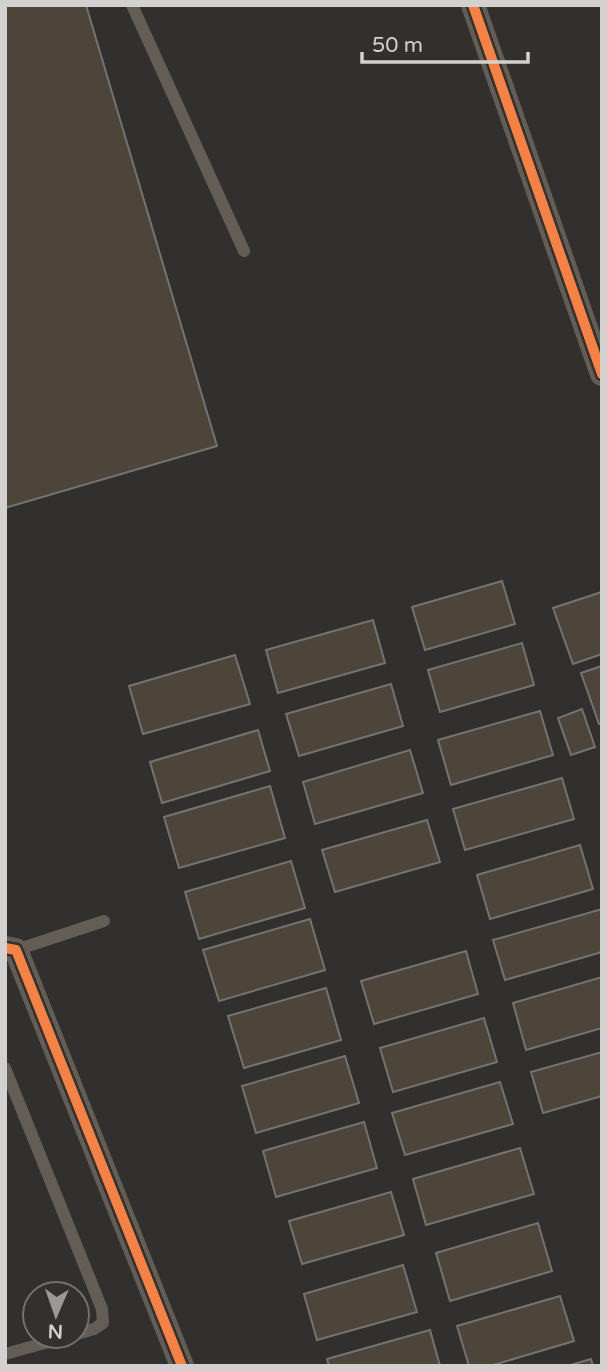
<svg xmlns="http://www.w3.org/2000/svg" width="607" height="1371" viewBox="0 0 607 1371" font-family="'Varela Round',sans-serif">
<style>
.building{fill:#4d453a;stroke:#747371;stroke-width:2}
.lines{fill:none;stroke-linecap:round;stroke-linejoin:round}
.lane{stroke:#635d55;stroke-width:12}
.street{stroke:#635d55;stroke-width:24}
.cycleway-casing{stroke:#33302d;stroke-width:15}
.cycleway{stroke:#f48246;stroke-width:10}
</style>
<rect width="100%" height="100%" fill="#32302e"/>
<g class="building">
<polygon points="5,5 86,5 217,446 5,508"/>
<polygon points="502,581 515,624 425,650 412,607"/>
<polygon points="602,592 602,654 573,664 553,608"/>
<polygon points="373,620 385,663 278,693 266,650"/>
<polygon points="522,643 534,685 440,712 428,670"/>
<polygon points="235,655 250,704 143,734 129,686"/>
<polygon points="602,666 602,723 599,724 581,673"/>
<polygon points="391,684 403,726 299,756 286,714"/>
<polygon points="582,709 595,747 571,755 558,718"/>
<polygon points="540,711 553,755 451,785 438,740"/>
<polygon points="258,730 270,771 162,803 150,762"/>
<polygon points="410,750 423,793 315,824 303,782"/>
<polygon points="562,778 574,819 465,850 453,809"/>
<polygon points="270,786 285,838 179,868 164,817"/>
<polygon points="427,820 440,862 335,892 322,850"/>
<polygon points="580,845 593,889 490,919 477,875"/>
<polygon points="291,861 305,908 199,939 185,892"/>
<polygon points="602,909 602,952 505,980 493,940"/>
<polygon points="310,919 325,970 219,1001 203,950"/>
<polygon points="466,951 478,994 374,1024 361,981"/>
<polygon points="602,977 602,1028 526,1050 513,1003"/>
<polygon points="326,988 341,1040 244,1068 228,1016"/>
<polygon points="484,1018 497,1062 393,1092 380,1048"/>
<polygon points="602,1052 602,1096 543,1113 531,1072"/>
<polygon points="345,1056 359,1103 256,1133 242,1086"/>
<polygon points="500,1082 513,1124 405,1155 392,1113"/>
<polygon points="364,1122 377,1168 276,1197 263,1151"/>
<polygon points="520,1148 534,1194 426,1225 413,1179"/>
<polygon points="391,1192 404,1235 302,1264 289,1221"/>
<polygon points="538,1223 552,1271 450,1301 436,1253"/>
<polygon points="403,1265 417,1312 317,1340 304,1294"/>
<polygon points="560,1296 574,1341 490,1366 469,1366 457,1326"/>
<polygon points="430,1330 440,1366 329,1366 327,1359"/>
<polygon points="591,1359 593,1366 567,1366"/>
</g>
<g class="lines">
<g class="lane">
<polyline points="132,5 244,251"/>
<polyline points="16,950 104,921"/>
<polyline points="5,1068 102,1309 103,1323 94,1329 77,1334"/>
<polyline points="5,1354 70,1336"/>
</g>
<g class="street">
<polyline points="473,5 602,374"/>
<polyline points="5,948 16,950 182,1366"/>
</g>
<defs>
<g id="cycleway">
<polyline points="473,5 602,374"/>
<polyline points="5,948 16,950 182,1366"/>
</g>
</defs>
<use href="#cycleway" class="cycleway-casing"/>
<use href="#cycleway" class="cycleway"/>
</g>
<rect width="607" height="1371" fill="none" stroke="#d3d1cf" stroke-width="14"/>
<g transform="translate(56 1315) rotate(182)"><circle r="33" fill="#33302d" stroke="#73706e" stroke-width="2"/>
<path d="M0-5L12 26L0 18L-12 26Z" fill="#9b9997"/>
<text y="-10" font-size="19" font-weight="bold" text-anchor="middle" fill="#d3d1cf">N</text>
</g>
<path d="M362 52v10h166v-10" fill="none" stroke="#d3d1cf" stroke-width="3.5"/>
<text x="372" y="52" font-size="21" fill="#d3d1cf" stroke="#33302d" stroke-width="5" paint-order="stroke">50 m</text>
</svg>
